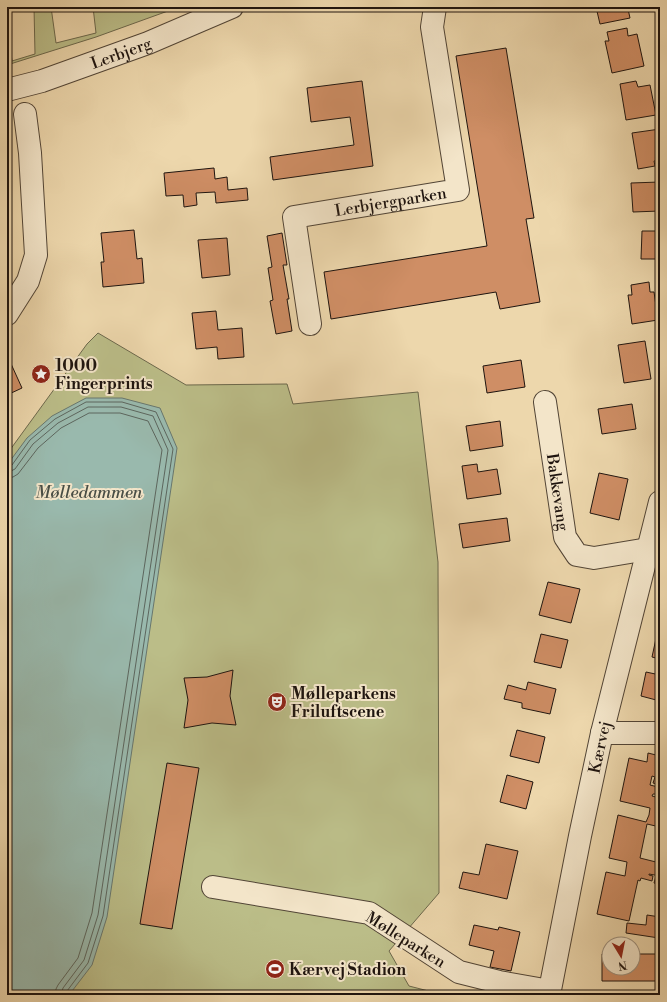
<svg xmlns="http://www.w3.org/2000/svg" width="667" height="1002" viewBox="0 0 667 1002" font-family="'Libre Bodoni',serif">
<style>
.green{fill:#bbbd88;stroke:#6c684c}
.water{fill:#99b9ad;stroke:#68776e}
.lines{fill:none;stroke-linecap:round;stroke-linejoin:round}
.shore{stroke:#5c665e;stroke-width:1}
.building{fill:#cf8e65;stroke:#1e140f}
.minor-casing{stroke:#524536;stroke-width:24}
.minor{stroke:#f3e5c9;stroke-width:22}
.labels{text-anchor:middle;stroke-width:4;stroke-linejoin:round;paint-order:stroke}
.street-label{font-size:16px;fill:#1e140f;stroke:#f3e5c9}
.poi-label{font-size:16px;font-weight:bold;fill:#1e140f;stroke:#f3e5c9;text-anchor:start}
.water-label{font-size:17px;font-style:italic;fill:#494e46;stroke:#f3e5c9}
</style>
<rect width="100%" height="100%" fill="#edd7ac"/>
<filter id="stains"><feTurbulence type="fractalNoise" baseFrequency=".005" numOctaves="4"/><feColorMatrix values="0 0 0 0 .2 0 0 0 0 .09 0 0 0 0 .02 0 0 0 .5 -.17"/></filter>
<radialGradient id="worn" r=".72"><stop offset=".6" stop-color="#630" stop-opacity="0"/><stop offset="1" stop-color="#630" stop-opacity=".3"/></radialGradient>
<g class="green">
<polygon points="34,7 51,7 56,43 96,33 93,7 179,7 96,37 7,65 7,23 12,61 35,54"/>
<polygon points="98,333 186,385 287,384 293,404 418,392 438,562 439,893 389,951 409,986 444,995 7,995 7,454 87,344"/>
</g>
<polygon class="water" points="86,398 122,398 160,408 177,448 107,917 92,965 69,995 7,995 7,465 27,438 52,416"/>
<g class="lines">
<g class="shore">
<polyline points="7,467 10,467 12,465 30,440 55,419 86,402 122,402 156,412 173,449 103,916 88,963 67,991 66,995"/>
<polyline points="7,472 11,471 15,469 33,444 58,423 88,407 121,407 153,416 168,450 98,915 84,960 63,988 61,995"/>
<polyline points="7,478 13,477 18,474 38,448 61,428 89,413 120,413 148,421 162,450 92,913 78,958 58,985 56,989 55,995"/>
</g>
</g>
<g class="building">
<polygon points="596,7 635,7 628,9 630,18 600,24"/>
<polygon points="627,28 628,36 637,34 644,66 612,73 605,41 609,41 607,32"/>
<polygon points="506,48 534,218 526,219 540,302 500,309 496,292 331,319 324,272 487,246 456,56"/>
<polygon points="362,81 373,166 273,180 270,157 354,145 350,117 311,122 307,88"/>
<polygon points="636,81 638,87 650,85 656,115 626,120 620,84"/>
<polygon points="660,129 660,160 654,161 655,166 638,169 632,133"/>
<polygon points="214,168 215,179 227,177 228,190 247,188 248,200 216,203 215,192 196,193 197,205 184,207 183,195 166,196 164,173"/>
<polygon points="660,182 660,211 633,212 631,183"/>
<polygon points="134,230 137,259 142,258 144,283 103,287 101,262 104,262 101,233"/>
<polygon points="642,231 660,231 660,259 641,259"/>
<polygon points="282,233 287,265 283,265 289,299 287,299 292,331 276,334 270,301 273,300 268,268 272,267 267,236"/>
<polygon points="227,238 230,275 202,278 198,240"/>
<polygon points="649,282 650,292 654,292 658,320 632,324 628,295 632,295 631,285"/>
<polygon points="216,311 218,330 242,328 244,357 218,359 217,347 196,349 192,313"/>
<polygon points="645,341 651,379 624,383 618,345"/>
<polygon points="7,355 22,388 7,395"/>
<polygon points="521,360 525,387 487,393 483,366"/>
<polygon points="632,404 636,429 602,434 598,409"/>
<polygon points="500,421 503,446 470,451 466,426"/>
<polygon points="477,464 478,472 497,469 501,494 467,499 462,466"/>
<polygon points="599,473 628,479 619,520 590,513"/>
<polygon points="507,518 510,541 463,548 459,524"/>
<polygon points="548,582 580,589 571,623 539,615"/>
<polygon points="541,634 568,640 561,668 534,662"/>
<polygon points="657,634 660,634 660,659 652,657"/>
<polygon points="233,670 230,696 236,725 212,723 184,728 188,700 184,678 207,677"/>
<polygon points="646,672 660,675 660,701 641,696"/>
<polygon points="528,682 556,689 550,714 522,708 522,703 504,699 508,685 526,690"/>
<polygon points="517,730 545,737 539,763 510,756"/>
<polygon points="648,753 660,756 660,785 653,783 655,777 652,776 650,785 658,787 657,794 653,794 652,796 660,798 660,827 647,824 640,858 660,863 660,876 649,874 649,875 653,876 652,881 641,878 640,881 638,880 629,921 597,914 606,872 625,876 627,862 609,858 618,815 646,822 649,815 650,808 620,801 629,758 647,762"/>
<polygon points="167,763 199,768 172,929 140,924"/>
<polygon points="507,775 533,782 526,809 500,802"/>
<polygon points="486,844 518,851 507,899 459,888 463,872 479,875"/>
<polygon points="656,876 660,877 660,885 654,883"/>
<polygon points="647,915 660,917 659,938 626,933 627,923 646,925"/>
<polygon points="474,925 498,930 499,927 520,932 511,971 490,967 494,951 469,945"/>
<polygon points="602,954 609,954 609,968 633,968 633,954 660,954 660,981 602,981"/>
</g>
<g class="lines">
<defs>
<g id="minor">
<path id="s1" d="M7,90L42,81L148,43L232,7"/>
<polyline points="7,314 28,281 36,255 30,153 25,114"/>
<path id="s2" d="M310,324L294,217L458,190L432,27L435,7"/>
<path id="s3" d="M545,402L565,537L577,555L594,558L648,549"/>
<polyline points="602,733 660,733"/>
<polyline points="213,887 369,913 459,972 499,982 550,991"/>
<path id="s4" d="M549,995L580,836L602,733L660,502"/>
</g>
</defs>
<use href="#minor" class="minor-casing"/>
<use href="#minor" class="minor"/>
</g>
<defs>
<symbol id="sight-disc" viewBox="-11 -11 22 22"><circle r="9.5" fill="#8f2418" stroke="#f3e5c9"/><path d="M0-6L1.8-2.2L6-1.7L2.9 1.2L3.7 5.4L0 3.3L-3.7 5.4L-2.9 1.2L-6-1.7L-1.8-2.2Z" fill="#fff"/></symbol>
<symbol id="theatre-disc" viewBox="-11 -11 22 22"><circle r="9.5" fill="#8f2418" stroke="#f3e5c9"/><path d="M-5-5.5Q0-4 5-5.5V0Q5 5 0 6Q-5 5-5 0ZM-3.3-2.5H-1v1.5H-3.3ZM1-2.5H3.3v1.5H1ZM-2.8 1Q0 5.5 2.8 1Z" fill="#fff"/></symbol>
<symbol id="stadium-disc" viewBox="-11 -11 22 22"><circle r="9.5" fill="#8f2418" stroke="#f3e5c9"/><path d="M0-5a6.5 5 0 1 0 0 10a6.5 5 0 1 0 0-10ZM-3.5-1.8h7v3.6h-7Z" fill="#fff"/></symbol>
</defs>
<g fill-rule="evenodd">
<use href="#sight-disc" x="30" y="363" width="22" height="22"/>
<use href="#theatre-disc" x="266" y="691" width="22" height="22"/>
<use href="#stadium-disc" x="264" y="958" width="22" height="22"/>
</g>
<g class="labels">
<g class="street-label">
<text dy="6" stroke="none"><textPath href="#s1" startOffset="120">Lerbjerg</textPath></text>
<text dy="6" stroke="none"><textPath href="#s2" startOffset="206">Lerbjergparken</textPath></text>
<text dy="6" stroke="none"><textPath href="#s3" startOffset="91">Bakkevang</textPath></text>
<text dy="6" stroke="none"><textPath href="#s4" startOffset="253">Kærvej</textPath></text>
<text transform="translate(406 939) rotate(32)" y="6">Mølleparken</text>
</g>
<g class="poi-label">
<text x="55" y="371">1000<tspan x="55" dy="18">Fingerprints</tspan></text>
<text x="291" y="699">Mølleparkens<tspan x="291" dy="18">Friluftscene</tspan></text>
<text x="289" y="975">Kærvej Stadion</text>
</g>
<g class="water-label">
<text x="89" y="498">Mølledammen</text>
</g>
</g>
<rect width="667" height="1002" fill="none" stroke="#edd7ac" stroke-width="24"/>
<rect x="8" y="8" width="651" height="986" fill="none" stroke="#1e140f" stroke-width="2"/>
<rect x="12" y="12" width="643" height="978" fill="none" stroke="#1e140f"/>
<g transform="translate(621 956) rotate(170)"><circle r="19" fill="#f3e5c9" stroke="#9e917f"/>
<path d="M0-3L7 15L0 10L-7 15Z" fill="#8f2418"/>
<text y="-6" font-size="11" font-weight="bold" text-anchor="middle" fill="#1e140f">N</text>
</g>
<rect width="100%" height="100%" filter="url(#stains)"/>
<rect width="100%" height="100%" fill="url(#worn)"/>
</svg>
